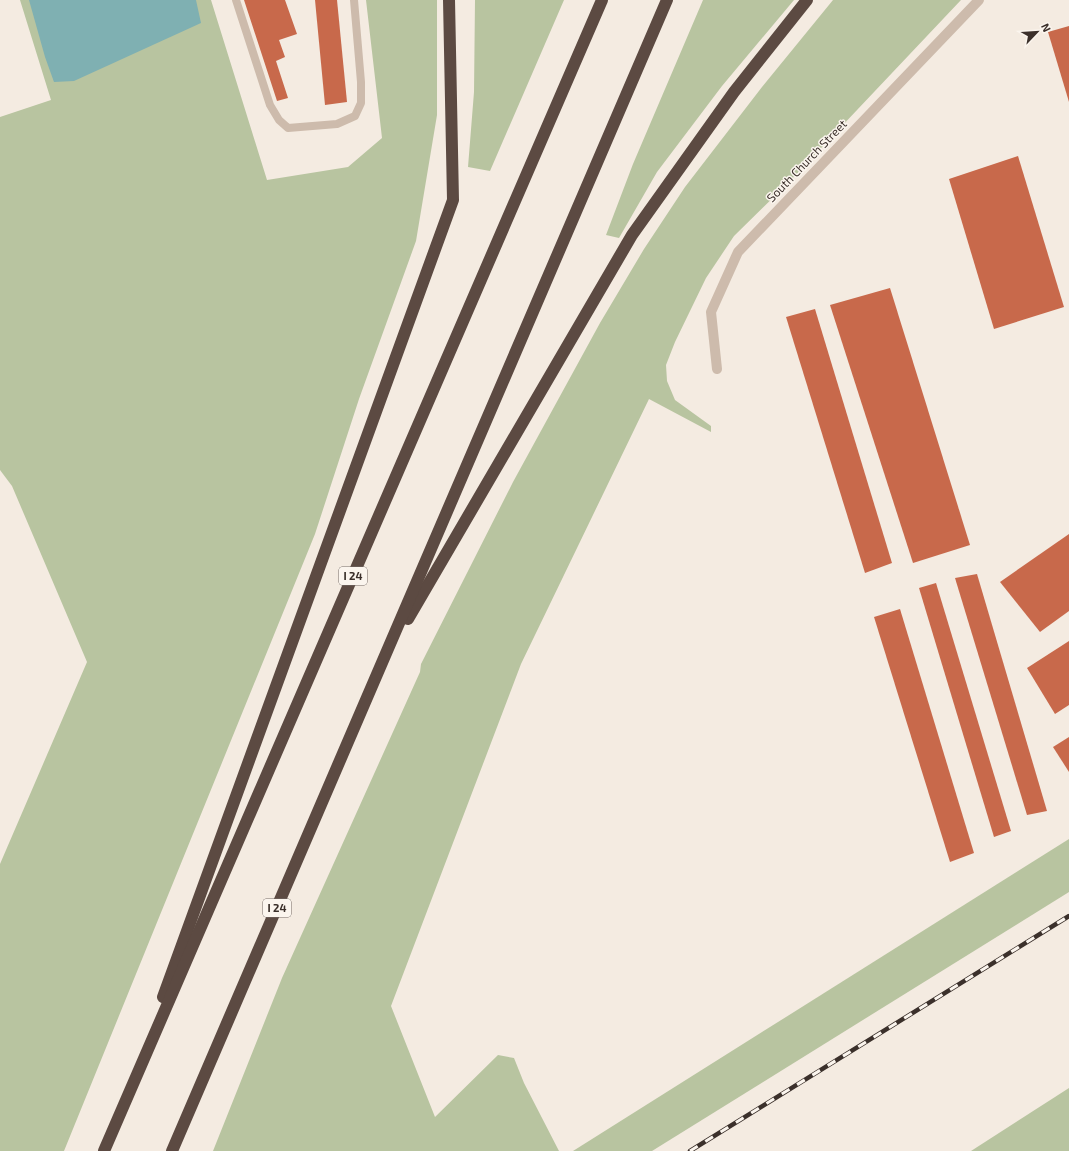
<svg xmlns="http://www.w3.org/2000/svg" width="1069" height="1151" viewBox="0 0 1069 1151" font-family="'Exo 2',sans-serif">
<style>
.green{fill:#b8c4a0}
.water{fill:#7fb0b2}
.building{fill:#c8694b}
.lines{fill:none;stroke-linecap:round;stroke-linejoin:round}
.service{stroke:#cdbbac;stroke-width:8}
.minor{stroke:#cdbbac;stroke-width:10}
.motorway{stroke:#5c4a42;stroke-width:12}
.rail-casing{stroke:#3b302b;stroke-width:4.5}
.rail{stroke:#fbf5ee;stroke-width:3;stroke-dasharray:9;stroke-linecap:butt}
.labels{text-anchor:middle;stroke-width:3;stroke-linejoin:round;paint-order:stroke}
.shield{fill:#fbf5ee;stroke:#756b66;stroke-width:1}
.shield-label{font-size:11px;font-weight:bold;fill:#3b302b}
.street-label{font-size:12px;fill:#3b302b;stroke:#fbf5ee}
</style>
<rect width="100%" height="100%" fill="#f4ebe1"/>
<g class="green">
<polygon points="20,0 211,0 267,180 348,167 382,138 366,0 437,0 437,115 416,241 359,399 315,534 64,1151 0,1151 0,864 87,662 12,486 0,470 0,117 51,100"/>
<polygon points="475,0 564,0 490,171 468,167 474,92"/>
<polygon points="703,0 794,0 722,86 657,172 619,238 606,235 633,164"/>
<polygon points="833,0 961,0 788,183 734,236 706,278 675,342 666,365 667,381 675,400 711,426 711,432 649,399 521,664 391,1006 435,1117 498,1055 514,1058 524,1083 559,1151 213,1151 282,978 420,672 421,664 513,482 600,323 644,249 685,187 762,87"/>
<polygon points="1069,839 1069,892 652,1151 573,1151"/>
<polygon points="1069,1088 1069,1151 971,1151"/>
</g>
<polygon class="water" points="29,0 196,0 201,23 74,81 54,82 45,57"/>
<g class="building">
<polygon points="244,0 285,0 297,34 279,40 285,57 276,61 288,98 277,101"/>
<polygon points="315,0 337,0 347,102 325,105"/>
<polygon points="1069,26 1069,102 1048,32"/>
<polygon points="1018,156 1064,307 994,329 949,179"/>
<polygon points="890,288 970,545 913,563 830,305"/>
<polygon points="815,309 892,563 865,573 786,317"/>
<polygon points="1069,534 1069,611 1040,632 1000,582"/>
<polygon points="977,574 1047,811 1027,815 955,578"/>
<polygon points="936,583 1011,831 994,837 919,588"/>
<polygon points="900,609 974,853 950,862 874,617"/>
<polygon points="1069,641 1069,705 1055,714 1027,668"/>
<polygon points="1069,737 1069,772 1053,747"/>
</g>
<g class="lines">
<polyline class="service" points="236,0 270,105 279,120 288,128 337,124 355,116 361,103 361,82 354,0"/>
<polyline class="minor" points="717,369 711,312 738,252 979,0"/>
<g class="motorway">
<polyline points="408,619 632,235 734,92 807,0"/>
<polyline points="163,997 453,200 449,0"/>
<polyline points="104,1151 602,0"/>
<polyline points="172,1151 667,0"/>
</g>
<defs>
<polyline id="rail" points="690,1151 1069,916"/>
</defs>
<use href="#rail" class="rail-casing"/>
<use href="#rail" class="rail"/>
</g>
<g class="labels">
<g class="shield">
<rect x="339" y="567" width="28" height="18" rx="3"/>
<rect x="263" y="899" width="28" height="18" rx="3"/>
</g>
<g class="shield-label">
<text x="353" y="580">I 24</text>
<text x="277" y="912">I 24</text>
</g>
<g class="street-label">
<text transform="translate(807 161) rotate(-46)" y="4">South Church Street</text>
</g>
</g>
<g transform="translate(1037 32) rotate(65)" stroke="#fbf5ee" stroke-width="3" paint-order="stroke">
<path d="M0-3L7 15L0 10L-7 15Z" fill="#3b302b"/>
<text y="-6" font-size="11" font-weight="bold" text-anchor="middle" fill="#3b302b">N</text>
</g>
</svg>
